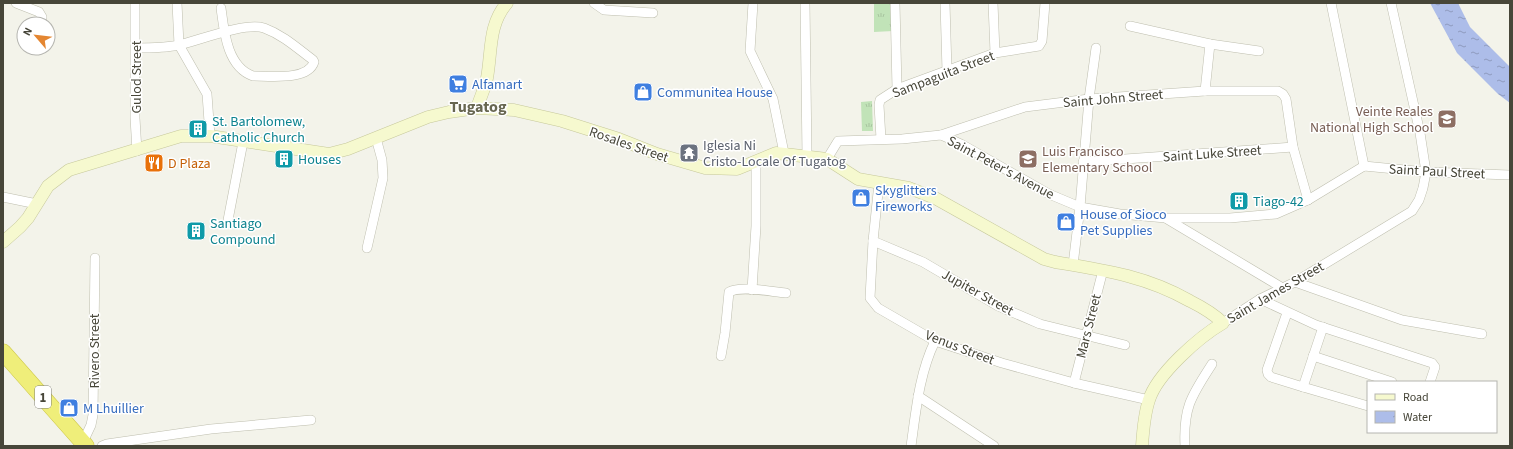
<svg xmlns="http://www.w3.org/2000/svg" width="1513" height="449" viewBox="0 0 1513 449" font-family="'Source Sans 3',sans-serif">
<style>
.grass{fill:url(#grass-tufts)}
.water{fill:url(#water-ripples)}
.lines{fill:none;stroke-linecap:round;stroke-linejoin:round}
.street-casing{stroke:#bebeae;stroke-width:10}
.secondary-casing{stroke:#c6c89b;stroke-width:13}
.highway-casing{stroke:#cec84a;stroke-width:17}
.street{stroke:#fff;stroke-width:9}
.secondary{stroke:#f6f9cf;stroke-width:12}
.highway{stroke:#efee7a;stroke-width:16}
.labels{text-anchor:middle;stroke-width:3;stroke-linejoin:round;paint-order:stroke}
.shield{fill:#fff;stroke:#7e7e74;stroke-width:1}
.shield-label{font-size:13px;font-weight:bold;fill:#474639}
.street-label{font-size:14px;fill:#474639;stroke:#fff}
.shop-label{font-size:14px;fill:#366cbe;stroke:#fff;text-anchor:start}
.education-label{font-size:14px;fill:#785e54;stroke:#fff;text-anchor:end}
.culture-label{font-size:14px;fill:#0d838f;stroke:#fff;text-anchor:start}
.worship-label{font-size:14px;fill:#5b616d;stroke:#fff;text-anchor:start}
.food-label{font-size:14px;fill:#c56008;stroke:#fff;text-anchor:start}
.quarter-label{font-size:16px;font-weight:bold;fill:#686751;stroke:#fff}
</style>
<defs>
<pattern id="grass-tufts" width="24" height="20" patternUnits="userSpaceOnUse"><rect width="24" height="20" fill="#c1e3b8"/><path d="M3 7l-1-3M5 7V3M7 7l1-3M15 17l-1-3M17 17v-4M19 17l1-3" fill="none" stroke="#a7c49f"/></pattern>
<pattern id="water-ripples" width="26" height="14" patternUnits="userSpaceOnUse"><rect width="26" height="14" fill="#adbde9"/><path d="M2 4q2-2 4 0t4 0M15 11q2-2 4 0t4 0" fill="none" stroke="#8f9bbe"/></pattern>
</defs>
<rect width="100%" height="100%" fill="#f3f3ea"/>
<g class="grass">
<polygon points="874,3 895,3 893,31 874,32"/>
<polygon points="872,101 873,131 862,131 861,102"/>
</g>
<polygon class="water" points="1430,3 1458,3 1470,27 1510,67 1510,103 1498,94 1457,53"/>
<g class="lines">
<defs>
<g id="street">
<polyline points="16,3 39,12 42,17 41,24"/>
<polyline points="135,3 135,118 137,151"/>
<polyline points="177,3 179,45 207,94 210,136"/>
<polyline points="594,3 604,10 653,13"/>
<polyline points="753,3 750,51 773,99 784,153"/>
<polyline points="805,3 807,156"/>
<polyline points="895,3 897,89"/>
<polyline points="945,3 947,71"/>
<polyline points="993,3 995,53"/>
<polyline points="1331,3 1364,166"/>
<polyline points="1130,26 1210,44 1259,51"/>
<path d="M136,48C151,48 165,48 179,45C200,40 245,22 264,28C283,35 297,48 313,60L314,62C308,81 269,76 253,76C227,67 224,31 221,8"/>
<polyline points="1205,91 1210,44"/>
<polyline points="941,135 1025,107 1089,99 1205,91 1278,91 1283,94 1286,99 1293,147 1308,200"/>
<polyline points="881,139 879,105 880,100 897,89 995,53 1039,46 1042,41 1045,3"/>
<polyline points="827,159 838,141 902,139 941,135 961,144 1049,194 1080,207 1120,214 1166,218 1230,218 1276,214 1308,200 1364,166"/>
<polyline points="1083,162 1293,147"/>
<polyline points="1364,166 1426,172 1510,175"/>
<polyline points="879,183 873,241 870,298 878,308 935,341 1002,363 1074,383 1149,400"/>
<polyline points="3,197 37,204"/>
<polyline points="1167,219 1281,287"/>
<polyline points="228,220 243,142"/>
<polyline points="873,241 923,262 998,306 1040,324 1125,345"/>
<polyline points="367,248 383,178 382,160 376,138"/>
<polyline points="1073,265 1080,207 1089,99 1096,48"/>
<polyline points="1295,282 1402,320 1482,334"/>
<polyline points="752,290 756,226 756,162"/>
<polyline points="1260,299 1316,325 1432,363 1435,367 1430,382"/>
<polyline points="1287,313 1267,370 1268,374 1271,377 1303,387"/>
<polyline points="1223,323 1260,299 1295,282 1412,211 1419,200 1423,188 1426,172 1420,133 1391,3"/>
<polyline points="1323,327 1303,387 1368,406"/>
<path d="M721,356L725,333L729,292C741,285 772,292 786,293"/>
<polyline points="1313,356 1392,382"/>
<polyline points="1074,383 1103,270"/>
<polyline points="918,396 994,446"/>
<polyline points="83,442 91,425 93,415 95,258"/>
<polyline points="102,446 107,444 211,429 311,420"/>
<path d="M911,446C916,411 919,374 935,341"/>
<path d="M1185,446C1183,407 1192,395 1212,364"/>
</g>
<g id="secondary">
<path d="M477,108C480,98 485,88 487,78C492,51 488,25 507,3"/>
<path d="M3,242L20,227L28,218L48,186L69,170L181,136H210L329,154L348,149L428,117L449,112L477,108L514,110L562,121L619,139L657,154L705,168L737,169L776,153L827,159L858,179L909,188L935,198L1044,259L1055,262C1104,270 1146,276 1190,301C1202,307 1214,314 1223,323C1199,337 1157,374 1149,400C1144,415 1143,431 1142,446"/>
</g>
<polyline id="highway" points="3,352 86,446"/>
</defs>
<use href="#street" class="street-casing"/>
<use href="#secondary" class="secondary-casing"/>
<use href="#highway" class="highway-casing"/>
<use href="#street" class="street"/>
<use href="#secondary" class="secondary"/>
<use href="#highway" class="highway"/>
</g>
<defs>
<symbol id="supermarket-square" viewBox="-11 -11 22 22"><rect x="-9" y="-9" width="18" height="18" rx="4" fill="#3f7fe0" stroke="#fff"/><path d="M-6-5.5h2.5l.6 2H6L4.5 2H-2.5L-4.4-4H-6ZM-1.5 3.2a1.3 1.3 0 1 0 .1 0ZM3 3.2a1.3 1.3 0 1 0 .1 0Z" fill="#fff"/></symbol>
<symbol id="shop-square" viewBox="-11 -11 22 22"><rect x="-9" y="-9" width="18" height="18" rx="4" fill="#3f7fe0" stroke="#fff"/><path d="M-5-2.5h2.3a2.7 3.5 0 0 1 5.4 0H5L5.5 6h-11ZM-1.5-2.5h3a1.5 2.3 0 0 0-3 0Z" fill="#fff"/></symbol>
<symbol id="school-square" viewBox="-11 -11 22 22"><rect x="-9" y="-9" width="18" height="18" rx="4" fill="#8d6e63" stroke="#fff"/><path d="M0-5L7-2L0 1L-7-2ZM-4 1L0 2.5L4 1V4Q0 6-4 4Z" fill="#fff"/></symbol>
<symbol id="building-square" viewBox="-11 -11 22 22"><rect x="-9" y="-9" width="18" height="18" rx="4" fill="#0f9aa8" stroke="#fff"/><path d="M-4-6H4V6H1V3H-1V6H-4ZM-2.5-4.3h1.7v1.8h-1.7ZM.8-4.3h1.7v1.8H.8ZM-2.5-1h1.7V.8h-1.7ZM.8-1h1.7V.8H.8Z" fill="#fff"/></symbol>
<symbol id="temple-square" viewBox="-11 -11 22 22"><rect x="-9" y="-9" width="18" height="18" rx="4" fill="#6b7280" stroke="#fff"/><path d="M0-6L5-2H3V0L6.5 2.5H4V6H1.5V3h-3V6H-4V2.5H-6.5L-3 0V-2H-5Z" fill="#fff"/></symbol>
<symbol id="restaurant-square" viewBox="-11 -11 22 22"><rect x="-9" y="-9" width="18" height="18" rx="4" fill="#e8710a" stroke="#fff"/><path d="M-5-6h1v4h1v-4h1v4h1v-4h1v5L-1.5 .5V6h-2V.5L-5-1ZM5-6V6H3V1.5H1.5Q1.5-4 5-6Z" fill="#fff"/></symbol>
</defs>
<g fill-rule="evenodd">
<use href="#supermarket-square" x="447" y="73" width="22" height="22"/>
<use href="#shop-square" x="632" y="81" width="22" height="22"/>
<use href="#school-square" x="1436" y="108" width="22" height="22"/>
<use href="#building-square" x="187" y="118" width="22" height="22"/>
<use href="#temple-square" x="678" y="142" width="22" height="22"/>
<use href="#building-square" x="273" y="148" width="22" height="22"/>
<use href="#school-square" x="1017" y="148" width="22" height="22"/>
<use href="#restaurant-square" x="143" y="152" width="22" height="22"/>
<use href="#shop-square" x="850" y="187" width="22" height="22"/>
<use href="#building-square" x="1228" y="190" width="22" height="22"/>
<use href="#shop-square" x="1055" y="211" width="22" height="22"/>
<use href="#building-square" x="185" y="220" width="22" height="22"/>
<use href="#shop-square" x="58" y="397" width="22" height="22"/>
</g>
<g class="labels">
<rect class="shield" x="35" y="386" width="16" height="22" rx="3"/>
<g class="shield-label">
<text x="43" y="402">1</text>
</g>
<g class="street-label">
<text transform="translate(943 74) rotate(-21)" y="5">Sampaguita Street</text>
<text transform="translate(136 77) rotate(-90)" y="5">Gulod Street</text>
<text transform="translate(1113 98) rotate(-5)" y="5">Saint John Street</text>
<text transform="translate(629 144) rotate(19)" y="5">Rosales Street</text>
<text transform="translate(1212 153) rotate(-4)" y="5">Saint Luke Street</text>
<text transform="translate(1001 167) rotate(28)" y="5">Saint Peter's Avenue</text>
<text transform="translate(1437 171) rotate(3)" y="5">Saint Paul Street</text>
<text transform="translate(978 292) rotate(29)" y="5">Jupiter Street</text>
<text transform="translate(1275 292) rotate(-30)" y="5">Saint James Street</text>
<text transform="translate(1088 326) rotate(-76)" y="5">Mars Street</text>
<text transform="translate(960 347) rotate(21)" y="5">Venus Street</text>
<text transform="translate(94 351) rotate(-90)" y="5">Rivero Street</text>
</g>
<g class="shop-label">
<text x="472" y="89">Alfamart</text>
<text x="657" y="97">Communitea House</text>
<text x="875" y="195">Skyglitters<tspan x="875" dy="16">Fireworks</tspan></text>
<text x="1080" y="219">House of Sioco<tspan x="1080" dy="16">Pet Supplies</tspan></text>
<text x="83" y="413">M Lhuillier</text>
</g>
<g class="education-label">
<text x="1433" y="116">Veinte Reales<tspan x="1433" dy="16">National High School</tspan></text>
<text x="1042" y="156" text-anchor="start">Luis Francisco<tspan x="1042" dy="16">Elementary School</tspan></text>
</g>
<g class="culture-label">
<text x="212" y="126">St. Bartolomew,<tspan x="212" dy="16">Catholic Church</tspan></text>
<text x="298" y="164">Houses</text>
<text x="1253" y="206">Tiago-42</text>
<text x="210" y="228">Santiago<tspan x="210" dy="16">Compound</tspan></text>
</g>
<g class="worship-label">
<text x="703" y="150">Iglesia Ni<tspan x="703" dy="16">Cristo-Locale Of Tugatog</tspan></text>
</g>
<g class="food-label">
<text x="168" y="168">D Plaza</text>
</g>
<g class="quarter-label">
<text x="478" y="112">Tugatog</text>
</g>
</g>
<rect width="1513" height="449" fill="none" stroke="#474639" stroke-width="8"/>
<rect x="1367" y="381" width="130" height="52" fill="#ffffff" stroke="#b5b5b0"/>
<rect x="1375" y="394" width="20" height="6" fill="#f6f9cf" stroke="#b5b5b0"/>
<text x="1403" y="401" font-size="12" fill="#474639">Road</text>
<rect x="1375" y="411" width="20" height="12" fill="url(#water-ripples)" stroke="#b5b5b0"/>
<text x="1403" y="421" font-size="12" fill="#474639">Water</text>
<g transform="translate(36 36) rotate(298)"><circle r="19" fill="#ffffff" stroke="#b5b5b0"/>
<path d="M0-3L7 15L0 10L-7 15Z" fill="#e48631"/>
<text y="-6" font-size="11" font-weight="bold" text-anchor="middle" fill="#474639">N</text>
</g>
</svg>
